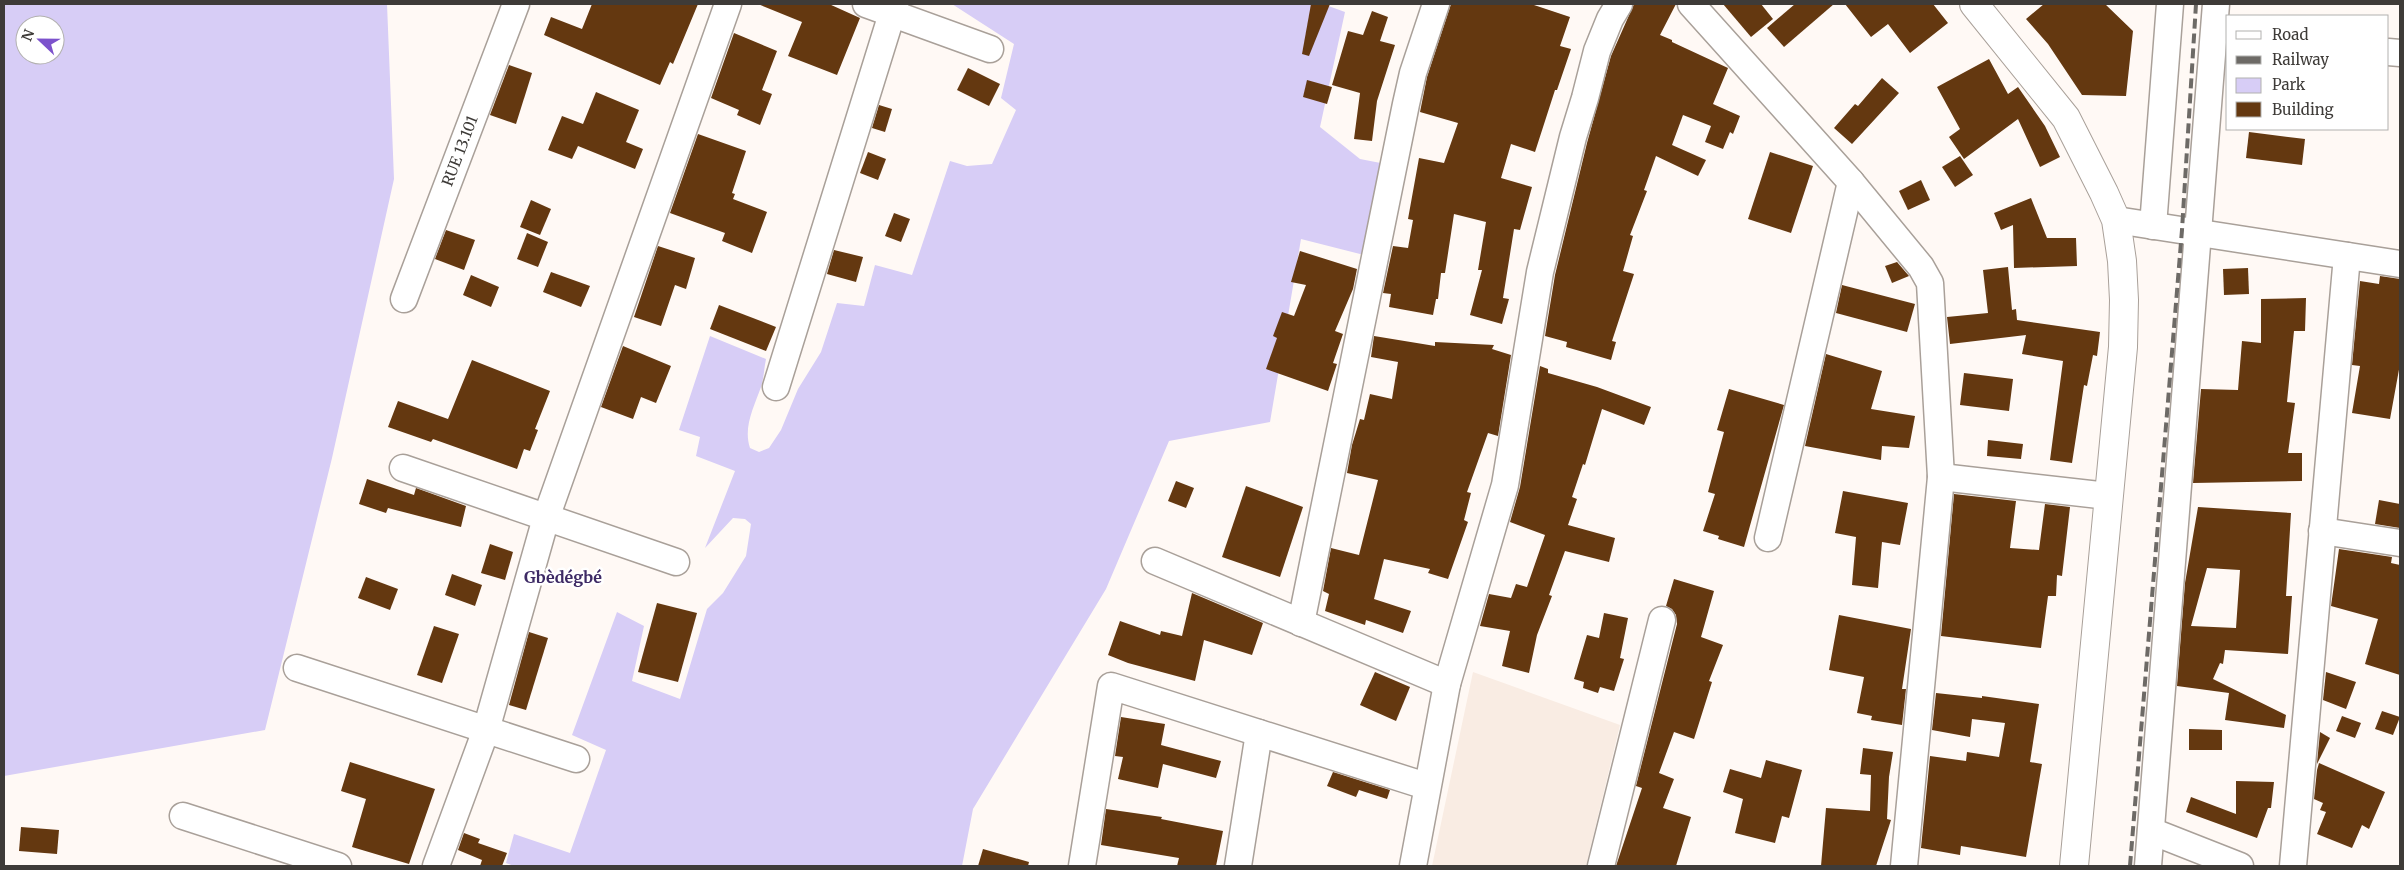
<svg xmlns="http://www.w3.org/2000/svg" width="2404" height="870" viewBox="0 0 2404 870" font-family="Merriweather,serif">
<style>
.built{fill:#f9ece3}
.green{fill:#d7cdf6;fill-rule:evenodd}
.building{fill:#643810;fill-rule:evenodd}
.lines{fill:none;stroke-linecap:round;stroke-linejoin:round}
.minor-casing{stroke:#a9a099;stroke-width:29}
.major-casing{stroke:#a9a099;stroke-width:30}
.minor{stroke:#fff;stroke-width:26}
.major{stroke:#fff;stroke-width:28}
.rail{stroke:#6d6a66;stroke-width:4;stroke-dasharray:10 5;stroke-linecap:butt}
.labels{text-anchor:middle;stroke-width:5;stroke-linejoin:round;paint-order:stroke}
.street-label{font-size:15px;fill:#3e3b38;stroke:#fff}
.neighbourhood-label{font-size:16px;font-weight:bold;fill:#3d2a65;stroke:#fff}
</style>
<rect width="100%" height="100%" fill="#fff9f5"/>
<polygon class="built" points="1473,672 1620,725 1586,866 1432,866"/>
<g class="green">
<path d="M4,4H387L394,179L332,458L265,730L4,776ZM25,25H55V55H25Z"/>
<path d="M952,4H1323L1345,12L1320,127L1360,159L1391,165L1364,255L1301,239L1270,422L1169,441L1106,589L973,809L962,866H514L506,863L514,834L570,853L606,750L572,735L617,612L644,626L632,681L680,699L707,609L723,593L746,556L751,524L745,519L733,518L705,548L735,471L696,456L700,437L679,430L710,336L766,359C764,368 764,378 761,387C754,407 743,427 750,448L759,452L769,448L781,430L798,389L821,352L837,303L864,306L875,265L912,275L950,161L967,166L992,164L1016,110L1001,98L1014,44Z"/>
</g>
<g class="building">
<polygon points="592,4 698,4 673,64 670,62 660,85 544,35 551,17 582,29"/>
<polygon points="758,4 829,4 860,18 837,75 788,56 802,22"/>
<polygon points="1311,4 1330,4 1309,56 1302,54"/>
<polygon points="1451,4 1531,4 1570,17 1560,46 1571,49 1557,90 1555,90 1535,152 1511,144 1501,178 1532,187 1520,230 1514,229 1503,298 1509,299 1502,324 1470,315 1482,270 1478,270 1486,222 1454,214 1445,273 1441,273 1438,299 1436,299 1433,315 1389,307 1391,294 1383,293 1393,246 1408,248 1413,220 1408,219 1419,158 1444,163 1458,123 1420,112 1427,77"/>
<polygon points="1634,4 1676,4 1660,35 1672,40 1672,42 1728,68 1713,104 1740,116 1733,134 1730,132 1723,149 1705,142 1711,126 1683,115 1672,145 1706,160 1698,176 1656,156 1644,190 1647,191 1630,235 1633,236 1623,271 1634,274 1612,341 1616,342 1611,360 1566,347 1567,342 1545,336 1555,275 1587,143 1611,56"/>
<polygon points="1723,4 1761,4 1773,19 1751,37"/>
<polygon points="1795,4 1834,4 1784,47 1767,28"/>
<polygon points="1845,4 1933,4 1948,23 1910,53 1888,24 1871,37"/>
<polygon points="2044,4 2105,4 2133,31 2126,96 2082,95 2048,44 2026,19"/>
<polygon points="1372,11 1388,17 1380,41 1395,45 1377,101 1372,141 1354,139 1360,93 1332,85 1348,31 1363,35"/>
<polygon points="734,33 777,51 762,90 772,94 760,125 737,115 739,110 711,98"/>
<polygon points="1989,59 2008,94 2018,87 2045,126 2060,157 2040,167 2018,119 1964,159 1949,137 1960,129 1937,87"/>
<polygon points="509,65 532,73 516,124 490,115"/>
<polygon points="968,68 1000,84 989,106 957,90"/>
<polygon points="1882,78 1899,93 1852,144 1834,128 1855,104 1858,106"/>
<polygon points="1307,80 1332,87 1327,104 1303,97"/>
<polygon points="596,92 639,110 626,142 643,149 635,169 578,146 572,159 548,150 562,116 583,124"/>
<polygon points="879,105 892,109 885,132 872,128"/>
<polygon points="2249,132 2305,139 2302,165 2246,158"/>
<polygon points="698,134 746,151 732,193 735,194 733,199 767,212 752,253 722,241 725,233 670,213"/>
<polygon points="868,152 886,159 878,180 860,173"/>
<polygon points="1770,152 1813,166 1791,233 1748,219"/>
<polygon points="1960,156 1973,175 1955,187 1942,167"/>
<polygon points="1921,180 1930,200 1908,210 1899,191"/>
<polygon points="2031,198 2047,238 2076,238 2077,266 2014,268 2013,225 2001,230 1994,213"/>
<polygon points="531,200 551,209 540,235 520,227"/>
<polygon points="894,213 910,219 901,242 885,236"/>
<polygon points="446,230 475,240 464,270 435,259"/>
<polygon points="527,233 548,242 538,267 517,259"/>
<polygon points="658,246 695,258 686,289 675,285 661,326 634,317"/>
<polygon points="834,250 863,257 856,282 827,274"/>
<polygon points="1300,251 1357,269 1353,289 1335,331 1343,334 1333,363 1337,364 1328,391 1266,369 1277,338 1273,336 1282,312 1294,316 1306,285 1291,282"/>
<polygon points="1897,262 1909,276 1892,283 1885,266"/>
<polygon points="2008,267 2012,310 2016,309 2017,320 2100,332 2097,356 2093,355 2087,386 2084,385 2072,463 2050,460 2063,361 2022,354 2026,335 1950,344 1947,317 1988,313 1983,270"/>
<polygon points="2248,268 2249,294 2224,295 2223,269"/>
<polygon points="551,272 590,286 581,307 543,292"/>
<polygon points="471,275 499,287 491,307 463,295"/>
<polygon points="2380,276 2400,279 2400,364 2390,419 2352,413 2360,366 2352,365 2360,281 2379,284"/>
<polygon points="1842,285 1915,304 1907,332 1836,313"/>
<polygon points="2306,298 2305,331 2294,331 2287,402 2295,403 2288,453 2302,453 2302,481 2193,483 2201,389 2238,390 2242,341 2261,343 2261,299"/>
<polygon points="719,305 776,327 766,351 710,329"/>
<polygon points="1374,336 1435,346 1435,342 1494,345 1492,349 1511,355 1498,436 1488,433 1467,492 1471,493 1464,520 1468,522 1448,579 1428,573 1430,569 1384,559 1374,599 1411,611 1403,633 1366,620 1365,625 1325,611 1329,594 1323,591 1331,548 1359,555 1378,480 1347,473 1352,445 1360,419 1364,420 1370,394 1392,399 1398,362 1371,357"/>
<polygon points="623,346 671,366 656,403 641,397 633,419 601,407"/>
<polygon points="1826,354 1882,371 1871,409 1915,416 1909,448 1882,446 1881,460 1805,446"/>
<polygon points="472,360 550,391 535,429 538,430 530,451 524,449 517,469 433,439 431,442 388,427 398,401 448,419"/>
<polygon points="1540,366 1548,369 1548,373 1597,387 1651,407 1644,425 1602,409 1585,465 1583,464 1572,497 1577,499 1568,525 1615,538 1609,562 1565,551 1549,595 1552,596 1537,635 1529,673 1502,666 1510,631 1480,626 1489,594 1511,598 1516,584 1527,587 1545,535 1510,522 1520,487"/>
<polygon points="1964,373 2013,379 2009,411 1960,405"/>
<polygon points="1729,389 1784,405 1744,547 1718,539 1719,536 1703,531 1715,494 1708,492 1724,432 1717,430"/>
<polygon points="1988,440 2023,444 2021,459 1987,456"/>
<polygon points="367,479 414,495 416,488 466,506 461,527 388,508 386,513 359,504"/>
<polygon points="1176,481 1194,488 1186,508 1168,501"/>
<polygon points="1246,486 1303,507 1280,577 1222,557"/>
<polygon points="1843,491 1908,503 1900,545 1882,542 1878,588 1852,585 1856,537 1835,533"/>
<polygon points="1954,494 2016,501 2010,548 2039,550 2045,504 2070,507 2062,576 2057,575 2056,596 2048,596 2041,648 1941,636"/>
<polygon points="2379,500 2400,504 2400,528 2375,524"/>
<path d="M2198,507L2291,513L2286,596H2292L2288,654L2225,650L2223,664L2220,663L2213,679L2286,715L2284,728L2225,720L2229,693L2177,686L2185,583ZM2207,568L2240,570L2236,628L2191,626Z"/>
<polygon points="490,544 513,552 505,580 481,573"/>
<polygon points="2339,549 2392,557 2391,563 2400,565 2400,675 2365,664 2378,619 2331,606"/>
<polygon points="452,574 482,585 475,606 445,595"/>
<polygon points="366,577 398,589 390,610 358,598"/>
<polygon points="1674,579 1714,591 1701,637 1723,645 1709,681 1712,682 1694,739 1674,732 1659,773 1674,779 1663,808 1691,817 1676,866 1616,866 1642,788 1636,786 1677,624 1676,615 1672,609 1666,606"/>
<polygon points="1192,593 1263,623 1252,655 1204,640 1195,681 1128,663 1108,655 1120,621 1160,635 1161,631 1182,636"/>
<polygon points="657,603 697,613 678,682 638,672"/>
<polygon points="1604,613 1628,618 1620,658 1624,659 1614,691 1600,687 1598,693 1583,688 1584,682 1574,679 1587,635 1599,638"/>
<polygon points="1839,615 1911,629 1902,689 1906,689 1902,725 1871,720 1872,716 1857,713 1864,677 1829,670"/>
<polygon points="434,626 459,634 442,683 417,675"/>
<polygon points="529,632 548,638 526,710 509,705"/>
<polygon points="1375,672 1410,687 1396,721 1360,705"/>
<polygon points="2326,672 2356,682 2346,709 2323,700"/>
<polygon points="1936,693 1982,698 1982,696 2039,704 2030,762 2042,764 2026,857 1961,846 1960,855 1921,848 1930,756 1966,761 1967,752 1999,757 2005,723 1972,719 1970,737 1932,730"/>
<polygon points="2382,711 2400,717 2393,735 2375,729"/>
<polygon points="2342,716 2361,723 2355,738 2336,731"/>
<polygon points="1121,717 1165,724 1161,745 1221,761 1216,778 1163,764 1158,788 1118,779 1123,757 1115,756"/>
<polygon points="2189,729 2222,730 2222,750 2189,750"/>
<polygon points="2320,732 2330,738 2317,764 2317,763"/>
<polygon points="1863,748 1893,752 1889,777 1887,819 1891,820 1876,866 1821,866 1826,808 1870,811 1871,775 1860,774"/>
<polygon points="1766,760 1802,770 1789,818 1782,816 1775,843 1735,833 1743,799 1723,792 1730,769 1761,778"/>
<polygon points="350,762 435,789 409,864 352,847 366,799 341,791"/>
<polygon points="2319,763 2385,792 2369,829 2362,825 2352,848 2317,834 2326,812 2320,810 2323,803 2314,799 2317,770"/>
<polygon points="1333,772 1390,790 1387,799 1359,790 1356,797 1327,786"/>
<polygon points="2236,781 2274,782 2271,808 2268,808 2257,838 2186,812 2191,797 2236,814"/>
<polygon points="1106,809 1162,817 1161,819 1223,831 1216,866 1177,866 1179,858 1101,845"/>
<polygon points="21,827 59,830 57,854 19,851"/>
<polygon points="464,833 480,839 478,843 507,853 502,866 480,866 482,860 458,850"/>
<polygon points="983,849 1029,862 1028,866 978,866"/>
</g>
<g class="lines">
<defs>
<g id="minor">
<polyline points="866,4 990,49"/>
<polyline points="1691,4 1851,182 1921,267 1930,283 1941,477 1904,866"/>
<polyline points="2388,52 2400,53"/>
<polyline points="2116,220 2400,264"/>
<polyline points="2153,226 2170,4"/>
<polyline points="404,299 516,4"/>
<polyline points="776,387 895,4"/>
<polyline points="403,468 676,562"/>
<polyline points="1941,477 2108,496"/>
<polyline points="2322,531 2400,543"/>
<polyline points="1768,538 1851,182"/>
<polyline points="1155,561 1447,684"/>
<polyline points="1301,623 1406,104 1413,73 1436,4"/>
<polyline points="297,668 576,759"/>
<polyline points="183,816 338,866"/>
<polyline points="2151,831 2240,866"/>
<polyline points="436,866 486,730 546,518 728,4"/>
<polyline points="1082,866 1111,686 1426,786"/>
<polyline points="1238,866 1259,733"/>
<polyline points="1413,866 1447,684 1505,485 1540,272 1573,137 1585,98 1597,51 1610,19 1619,4"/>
<polyline points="1601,866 1662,620"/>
<polyline points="2148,866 2216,4"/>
<polyline points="2293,866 2347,256"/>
</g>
<polyline id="major" points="1974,4 2066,118 2104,193 2116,220 2122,261 2124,300 2123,347 2074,866"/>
</defs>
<use href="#minor" class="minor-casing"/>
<use href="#major" class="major-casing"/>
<use href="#minor" class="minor"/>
<use href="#major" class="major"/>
<polyline class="rail" points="2130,866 2182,230 2196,4"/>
</g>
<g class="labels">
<g class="street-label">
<text transform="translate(460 151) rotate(-69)" y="5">RUE 13.101</text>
</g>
<g class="neighbourhood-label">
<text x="563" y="583">Gbèdégbé</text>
</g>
</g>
<rect width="2404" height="870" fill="none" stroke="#3e3b38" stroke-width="10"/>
<rect x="2226" y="15" width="162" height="115" fill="#ffffff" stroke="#b2b1af"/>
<rect x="2236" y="31" width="25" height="8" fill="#ffffff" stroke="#b2b1af"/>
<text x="2272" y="40" font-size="15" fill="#3e3b38">Road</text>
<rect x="2236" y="56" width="25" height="8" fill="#6d6a66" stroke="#b2b1af"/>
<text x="2272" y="65" font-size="15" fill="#3e3b38">Railway</text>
<rect x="2236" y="78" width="25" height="15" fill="#d7cdf6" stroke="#b2b1af"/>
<text x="2272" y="90" font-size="15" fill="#3e3b38">Park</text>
<rect x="2236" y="102" width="25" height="15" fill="#643810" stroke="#b2b1af"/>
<text x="2272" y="115" font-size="15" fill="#3e3b38">Building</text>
<g transform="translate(40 40) rotate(292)"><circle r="24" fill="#ffffff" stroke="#b2b1af"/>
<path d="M0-4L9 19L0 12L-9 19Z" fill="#7c52cc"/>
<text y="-8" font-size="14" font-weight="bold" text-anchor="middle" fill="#3e3b38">N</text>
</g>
</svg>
